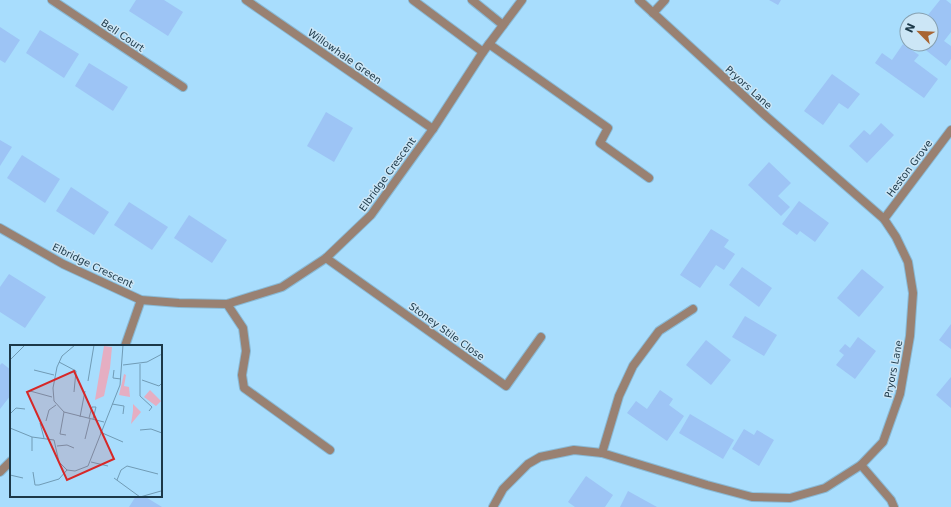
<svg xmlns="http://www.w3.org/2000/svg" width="951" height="507" viewBox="0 0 951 507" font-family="'DejaVu Sans',sans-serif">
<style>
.building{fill:#9dc4f5}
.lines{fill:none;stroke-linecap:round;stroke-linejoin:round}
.lane-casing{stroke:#89b9d5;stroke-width:10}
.street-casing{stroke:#89b9d5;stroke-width:10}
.lane{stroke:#998172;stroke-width:8}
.street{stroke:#998172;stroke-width:8}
.labels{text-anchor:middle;stroke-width:3;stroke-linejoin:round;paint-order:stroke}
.street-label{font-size:10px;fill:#1c3848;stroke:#cce6f6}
.inset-road{fill:none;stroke:#709bb5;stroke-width:1}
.view{fill:#d62828;fill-opacity:0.15;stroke:#d62828;stroke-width:2}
.inset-edge{fill:none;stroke:#1c3848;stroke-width:2}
</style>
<rect width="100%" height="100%" fill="#a8ddfd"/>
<g class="building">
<polygon points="136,0 164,0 183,12 168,36 129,11"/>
<polygon points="769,0 781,0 778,5"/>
<polygon points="940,0 946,0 951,4 951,32 944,41 951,46 951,59 946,66 918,44 931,44 931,20 924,20"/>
<polygon points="0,27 20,40 5,63 0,60"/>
<polygon points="40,30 79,54 64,78 26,53"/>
<polygon points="903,44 919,55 914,61 938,79 924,98 875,63 882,53 892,60"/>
<polygon points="89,63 128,87 113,111 75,86"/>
<polygon points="832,74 860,94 848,109 839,103 823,125 804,111"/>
<polygon points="326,112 353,128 334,162 307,146"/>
<polygon points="881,123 894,135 867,163 849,146 864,130 870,135"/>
<polygon points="0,140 12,147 0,166"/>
<polygon points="22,155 60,179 45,203 7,178"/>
<polygon points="769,162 791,183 778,196 790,207 781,216 748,185"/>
<polygon points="71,187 109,212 94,235 56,211"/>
<polygon points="799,201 829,223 815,242 800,231 797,235 782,224"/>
<polygon points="129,202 168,227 152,250 114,225"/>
<polygon points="189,215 227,240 212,263 174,238"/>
<polygon points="711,229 729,240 724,247 735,254 724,270 716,265 700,288 680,275"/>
<polygon points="742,267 772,288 759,307 729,285"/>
<polygon points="862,269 884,287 859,317 837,298"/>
<polygon points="9,274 46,297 25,328 0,312 0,287"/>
<polygon points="745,316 777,335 764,356 732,337"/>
<polygon points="951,324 951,349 939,340"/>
<polygon points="858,337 876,351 855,379 836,365 844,355 839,351 845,344 850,348"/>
<polygon points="706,340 731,360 711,385 686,365"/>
<polygon points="2,363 11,370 11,395 0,409 0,365"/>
<polygon points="951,377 951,408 936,395"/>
<polygon points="660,390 673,399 669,405 684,416 667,441 627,413 636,401 647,409"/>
<polygon points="690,414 734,440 723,459 679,433"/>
<polygon points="744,429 754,435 757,430 774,440 759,466 732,449"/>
<polygon points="586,476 613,495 605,507 575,507 568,502"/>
<polygon points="628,491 657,507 620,507"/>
<polygon points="136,496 144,496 162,507 129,507"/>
</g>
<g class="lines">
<defs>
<g id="lane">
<polyline points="413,0 483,52"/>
<polyline points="472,0 503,25"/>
<polyline points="227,304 243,328 246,351 242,375 244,388 330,450"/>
</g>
<g id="street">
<polyline points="52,0 183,87"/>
<polyline points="246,0 433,129"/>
<polyline points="653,13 665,0"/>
<polyline points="489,44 608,128 600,143 649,178"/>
<polyline points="884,219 951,130"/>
<polyline points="0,228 63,264 141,300 179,303 227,304 282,287 326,258 371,215 433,129 483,52 522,0"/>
<polyline points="326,258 506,386 541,337"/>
<polyline points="125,346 141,300"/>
<polyline points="602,453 619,396 633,366 659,331 693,309"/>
<polyline points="861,465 891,500 894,507"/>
<polyline points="0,472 11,461"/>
<polyline points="493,507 503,489 528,464 540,457 574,450 602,453 707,485 752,497 790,498 825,488 861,465 883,442 900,394 910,336 913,293 908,262 896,237 884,219 767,117 639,0"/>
</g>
</defs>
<use href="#lane" class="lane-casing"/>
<use href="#street" class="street-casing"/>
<use href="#lane" class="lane"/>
<use href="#street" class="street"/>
</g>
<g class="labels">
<g class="street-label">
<text transform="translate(123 35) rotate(34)" y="4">Bell Court</text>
<text transform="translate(345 56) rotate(35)" y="4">Willowhale Green</text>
<text transform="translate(749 87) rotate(42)" y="4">Pryors Lane</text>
<text transform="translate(909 168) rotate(-53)" y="4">Heston Grove</text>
<text transform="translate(387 174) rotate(-54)" y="4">Elbridge Crescent</text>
<text transform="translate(93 265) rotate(26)" y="4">Elbridge Crescent</text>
<text transform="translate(447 331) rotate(36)" y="4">Stoney Stile Close</text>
<text transform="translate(893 369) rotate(-79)" y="4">Pryors Lane</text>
</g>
</g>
<g transform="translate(10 345)">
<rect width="152" height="152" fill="#a8ddfd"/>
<path d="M94,1L102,2L100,23L94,51L85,55ZM114,29L116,30L114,41L119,42L120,52L109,50ZM140,45L151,56L146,61L134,52ZM123,59L131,67L121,79L123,66Z" fill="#e5aec2"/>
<path class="inset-road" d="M65,0L52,11L47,22L43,43L44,56L54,67L94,77M0,15L15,0M49,17L66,26L64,47M130,19V51L142,62L139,66M113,20L137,17L152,9M24,25L44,30M104,25L103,33L111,34M132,35L149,41L152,38M78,36L84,0M20,46L42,52M102,59L114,61L113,69M54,67L50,89L56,90M0,69L6,63L15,64M70,72L75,46M79,73L82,62H86L83,74M36,76L39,65L46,60M30,78L34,93M0,83L22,92L44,95L49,117L57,125L65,126L78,121L110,40L113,0M130,85L141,84L152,88M90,87L113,97M22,92V106M75,94L80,74M47,101L57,100L64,103M81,117L98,121M23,127L25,140H29L49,134L57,125M0,130L13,133M104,133L130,152L151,146M107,135L111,125L117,121L148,129"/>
<path class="view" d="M64,26L104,114L57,135L17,47Z"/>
<rect width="152" height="152" class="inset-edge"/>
</g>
<g transform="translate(919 32) rotate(294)"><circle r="19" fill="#cce6f6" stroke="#86a0b0"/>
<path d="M0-3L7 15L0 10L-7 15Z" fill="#a86533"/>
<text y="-6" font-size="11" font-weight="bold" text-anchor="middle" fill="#1c3848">N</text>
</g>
</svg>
